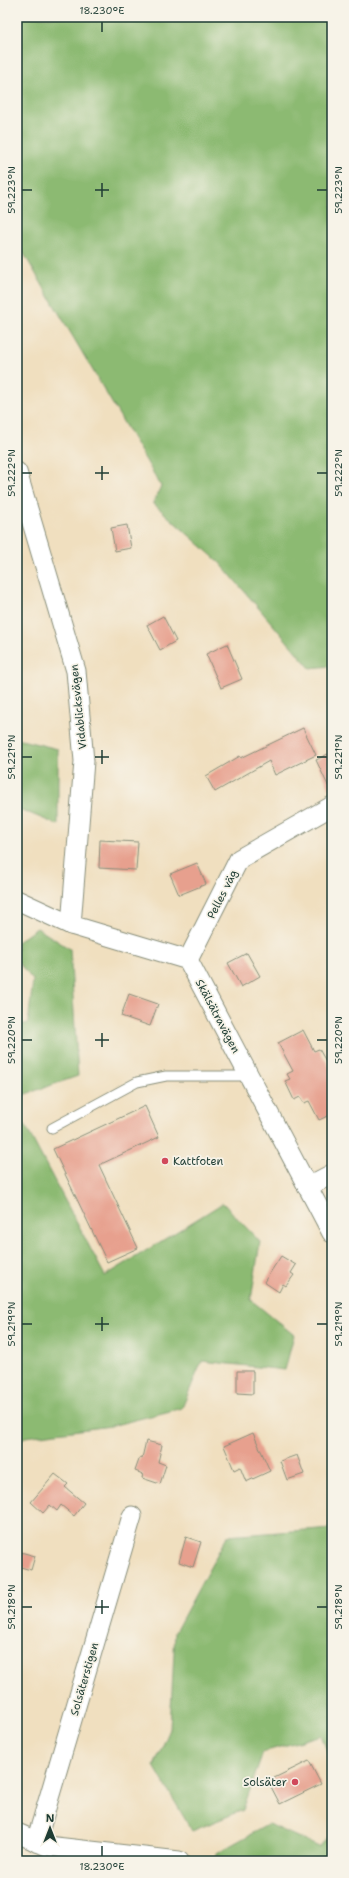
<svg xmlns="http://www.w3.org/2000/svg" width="349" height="1878" viewBox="0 0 349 1878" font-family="'Shantell Sans',sans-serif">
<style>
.forest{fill:#8cba72;stroke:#567c53}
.building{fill:#e7a08e}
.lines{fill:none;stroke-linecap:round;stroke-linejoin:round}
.lane-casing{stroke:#888e7a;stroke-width:11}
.street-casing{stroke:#888e7a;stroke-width:21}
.lane{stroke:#fff;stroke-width:9}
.street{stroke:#fff;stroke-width:19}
.ticks{fill:none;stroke:#1f3d34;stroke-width:1.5}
.poi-dot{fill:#d1495b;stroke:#f7f3e8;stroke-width:1.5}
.labels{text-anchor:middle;stroke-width:3.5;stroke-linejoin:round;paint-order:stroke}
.street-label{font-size:11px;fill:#1f3d34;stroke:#f7f3e8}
.poi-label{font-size:11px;fill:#1f3d34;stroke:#f7f3e8;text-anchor:start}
.neatline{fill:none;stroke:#1f3d34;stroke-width:1.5}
.ticks-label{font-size:10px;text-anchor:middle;fill:#1f3d34}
</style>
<rect width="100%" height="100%" fill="#f7f3e8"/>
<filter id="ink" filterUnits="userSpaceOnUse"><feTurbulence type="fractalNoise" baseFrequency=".025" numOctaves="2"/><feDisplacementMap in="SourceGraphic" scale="8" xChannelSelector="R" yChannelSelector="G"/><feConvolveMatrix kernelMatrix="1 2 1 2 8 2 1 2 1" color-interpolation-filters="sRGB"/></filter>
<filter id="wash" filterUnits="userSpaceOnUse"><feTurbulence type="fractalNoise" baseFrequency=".012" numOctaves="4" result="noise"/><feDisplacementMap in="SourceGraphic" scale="16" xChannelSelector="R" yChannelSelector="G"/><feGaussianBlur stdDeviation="0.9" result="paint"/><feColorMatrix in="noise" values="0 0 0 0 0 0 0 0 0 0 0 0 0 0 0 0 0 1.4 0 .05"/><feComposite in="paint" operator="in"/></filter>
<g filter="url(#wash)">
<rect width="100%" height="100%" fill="#f0dfbf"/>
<g class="forest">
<polygon points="17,17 332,17 332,666 310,668 220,563 153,503 161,486 17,242"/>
<polygon points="17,739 58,749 58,825 17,808"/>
<polygon points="37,928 70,949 78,1076 17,1097 17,1024 28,1024 33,980 17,961 17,942"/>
<polygon points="17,1110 105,1276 223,1203 260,1242 251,1300 294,1335 285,1370 202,1361 182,1408 111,1426 25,1437 17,1443"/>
<polygon points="332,1528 332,1764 321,1735 263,1752 243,1810 192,1831 154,1766 170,1729 175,1632 227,1536"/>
<polygon points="269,1824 319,1847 332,1833 332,1861 229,1861 215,1854"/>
</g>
<g id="blocks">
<g class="building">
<polygon points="127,525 131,548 115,551 111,528"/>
<polygon points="163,616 176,641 160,650 147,625"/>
<polygon points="227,644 242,679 221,688 206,654"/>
<polygon points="303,728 316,755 275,775 269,761 215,792 206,776 240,756 241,758"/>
<polygon points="328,754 332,762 332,794 316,760"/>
<polygon points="100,840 138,842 136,870 99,868"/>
<polygon points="197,863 206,884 179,895 170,874"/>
<polygon points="247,953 260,976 241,987 228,963"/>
<polygon points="129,994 158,1004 150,1026 121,1016"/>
<polygon points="303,1030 314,1051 319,1049 332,1072 332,1114 319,1120 309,1101 304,1103 300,1097 294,1100 285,1081 290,1079 287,1074 293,1071 278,1043"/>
<polygon points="145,1106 159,1137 99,1165 138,1248 107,1262 53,1149"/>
<polygon points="281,1256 296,1265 291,1273 294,1275 286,1286 283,1284 279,1292 264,1282"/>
<polygon points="237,1371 253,1371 253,1394 237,1393"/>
<polygon points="253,1433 270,1471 246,1482 240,1467 234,1470 224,1446"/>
<polygon points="146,1441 162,1445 158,1462 166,1465 160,1484 142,1478 143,1474 135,1471 140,1457 142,1458"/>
<polygon points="297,1455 304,1474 287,1480 280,1461"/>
<polygon points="55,1474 68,1484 65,1487 84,1503 74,1516 61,1505 57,1511 50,1505 43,1513 31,1502"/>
<polygon points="186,1537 201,1542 193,1567 179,1562"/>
<polygon points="17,1551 35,1556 31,1570 17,1566"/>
<polygon points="309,1761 321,1784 280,1804 268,1781"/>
</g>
</g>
</g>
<g filter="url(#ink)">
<use href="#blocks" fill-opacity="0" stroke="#888e7a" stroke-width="1"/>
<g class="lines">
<defs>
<polyline id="lane" points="52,1128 137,1082 166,1076 249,1076"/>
<g id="street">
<polyline points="17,472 76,671 84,761 71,925"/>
<polyline points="17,900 71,925 188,960 332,1233"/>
<polyline points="188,960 239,859 332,806"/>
<polyline points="307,1187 332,1174"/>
<polyline points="17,1833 47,1846 179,1861"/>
<polyline points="36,1842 132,1516"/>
</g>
</defs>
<use href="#lane" class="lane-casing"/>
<use href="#street" class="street-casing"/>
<use href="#lane" class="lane"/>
<use href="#street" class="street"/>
</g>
</g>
<path class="ticks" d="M102,22V32M102,183V197M22,190H32M95,190H109M317,190H327M102,466V480M22,473H32M95,473H109M317,473H327M102,750V764M22,757H32M95,757H109M317,757H327M102,1033V1047M22,1040H32M95,1040H109M317,1040H327M102,1317V1331M22,1324H32M95,1324H109M317,1324H327M102,1600V1614M22,1607H32M95,1607H109M317,1607H327M102,1846V1856"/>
<g class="poi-dot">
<circle cx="165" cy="1161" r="4"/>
<circle cx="295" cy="1782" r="4"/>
</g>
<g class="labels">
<g class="street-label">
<text transform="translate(78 707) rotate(-96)" y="4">Vidablicksvägen</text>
<text transform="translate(222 894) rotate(-63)" y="4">Pelles väg</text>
<text transform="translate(218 1016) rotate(62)" y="4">Skälsätravägen</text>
<text transform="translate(84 1679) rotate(-74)" y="4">Solsäterstigen</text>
</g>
<g class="poi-label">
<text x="173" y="1165">Kattfoten</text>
<text x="287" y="1786" text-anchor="end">Solsäter</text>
</g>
</g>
<rect width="349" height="1878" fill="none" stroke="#f7f3e8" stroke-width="44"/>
<g transform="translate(50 1828)" stroke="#f7f3e8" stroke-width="3" paint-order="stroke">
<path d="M0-3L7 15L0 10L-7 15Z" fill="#1f3d34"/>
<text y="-6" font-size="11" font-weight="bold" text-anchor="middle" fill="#1f3d34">N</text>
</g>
<rect x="22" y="22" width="305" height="1834" class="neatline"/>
<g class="ticks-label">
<text x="102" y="14">18.230°E</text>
<text transform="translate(11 190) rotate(-90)" y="4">59.223°N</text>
<text transform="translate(338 190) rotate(-90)" y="4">59.223°N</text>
<text transform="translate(11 473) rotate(-90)" y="4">59.222°N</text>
<text transform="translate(338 473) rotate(-90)" y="4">59.222°N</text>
<text transform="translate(11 757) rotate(-90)" y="4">59.221°N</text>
<text transform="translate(338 757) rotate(-90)" y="4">59.221°N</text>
<text transform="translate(11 1040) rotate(-90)" y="4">59.220°N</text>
<text transform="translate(338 1040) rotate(-90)" y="4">59.220°N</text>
<text transform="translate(11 1324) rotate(-90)" y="4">59.219°N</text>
<text transform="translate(338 1324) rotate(-90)" y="4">59.219°N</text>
<text transform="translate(11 1607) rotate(-90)" y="4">59.218°N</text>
<text transform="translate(338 1607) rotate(-90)" y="4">59.218°N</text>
<text x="102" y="1870">18.230°E</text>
</g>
</svg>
